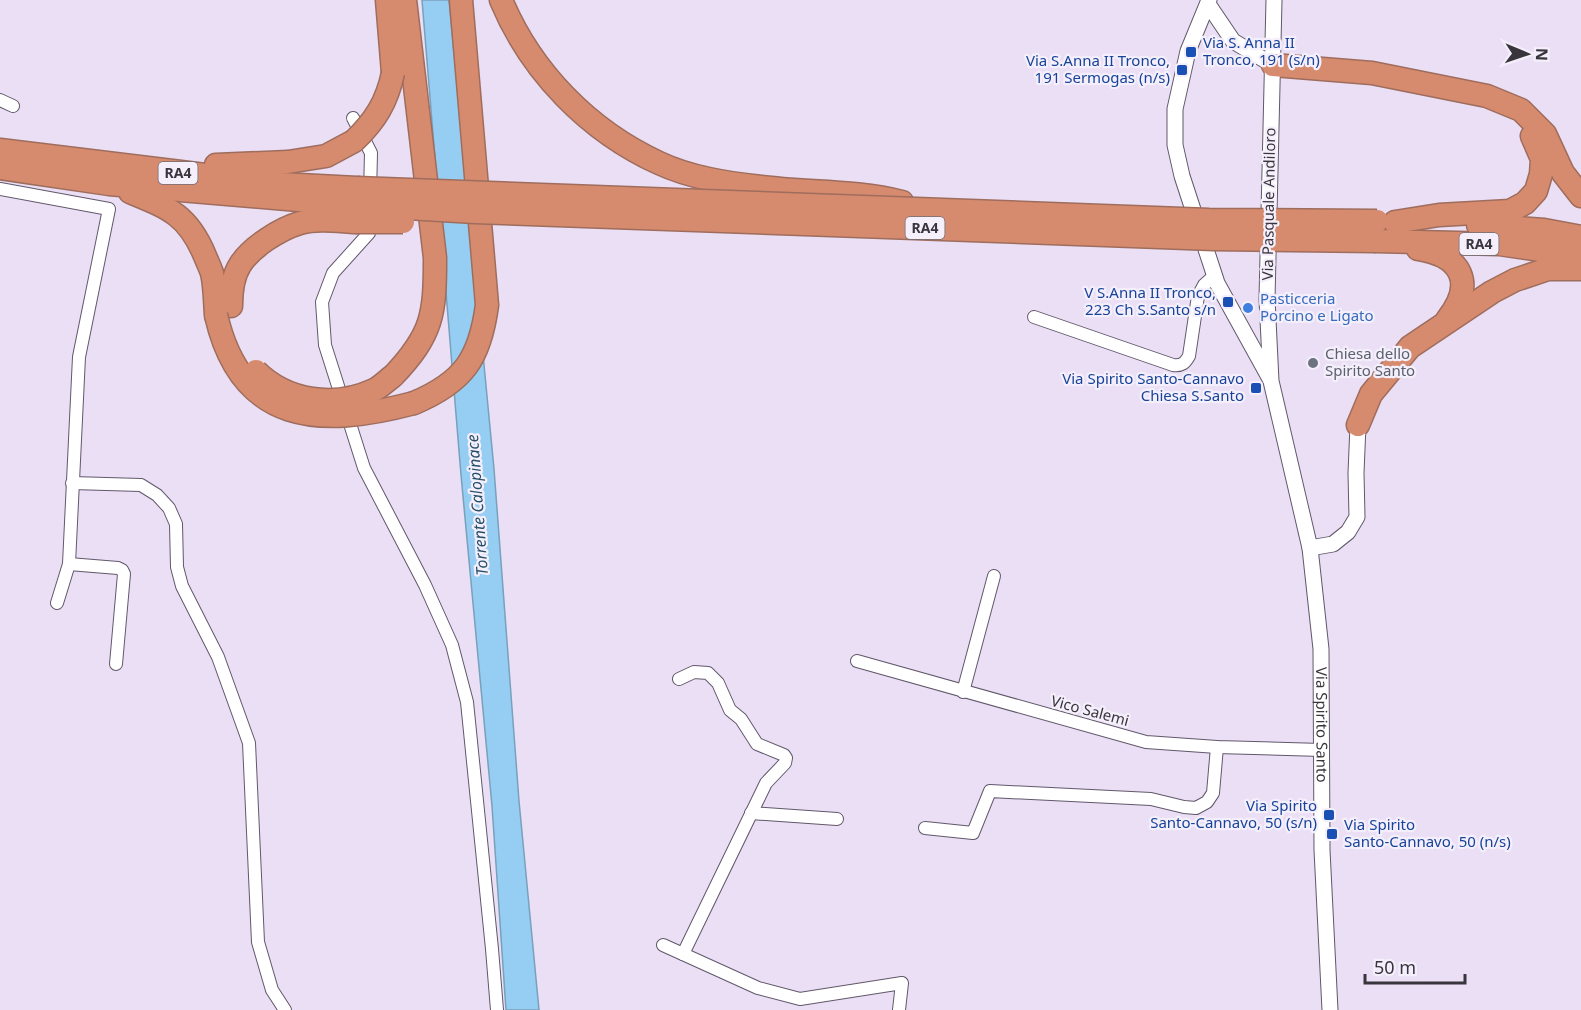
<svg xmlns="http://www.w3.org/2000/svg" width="1581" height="1010" viewBox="0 0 1581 1010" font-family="'Noto Sans',sans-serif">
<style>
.water{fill:#95cef2;stroke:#79a0bc;stroke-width:1.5}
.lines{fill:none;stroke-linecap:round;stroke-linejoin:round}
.minor-casing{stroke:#61586a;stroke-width:14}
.tertiary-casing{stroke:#61586a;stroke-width:17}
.motorway-casing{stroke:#9f6d5d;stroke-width:25}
.minor{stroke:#fff;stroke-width:12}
.tertiary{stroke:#fff;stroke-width:15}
.motorway{stroke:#d68b6e;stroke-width:22}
.motorway-bridge-casing{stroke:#9f6d5d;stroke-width:25;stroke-linecap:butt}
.motorway-bridge{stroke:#d68b6e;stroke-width:22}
.transit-dot{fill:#1a4fb4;stroke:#f5effc;stroke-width:2}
.shop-dot{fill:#3f7fe0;stroke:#f5effc;stroke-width:2}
.worship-dot{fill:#6b7280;stroke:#f5effc;stroke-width:2}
.labels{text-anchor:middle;stroke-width:4.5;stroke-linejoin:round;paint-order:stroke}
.shield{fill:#f5effc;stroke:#716d76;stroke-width:1.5}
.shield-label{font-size:14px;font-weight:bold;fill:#39353d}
.transit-label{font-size:15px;fill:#164399;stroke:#f5effc;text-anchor:end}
.street-label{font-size:15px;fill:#39353d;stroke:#f5effc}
.shop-label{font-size:15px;fill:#366cbe;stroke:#f5effc;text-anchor:start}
.worship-label{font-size:15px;fill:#5b616d;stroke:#f5effc;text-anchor:start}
.water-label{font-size:16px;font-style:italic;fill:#255069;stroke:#f5effc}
</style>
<rect width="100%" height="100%" fill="#eadff5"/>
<polygon class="water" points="422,0 449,0 494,469 519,801 539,1010 506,1010 492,806 461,475"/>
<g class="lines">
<defs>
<g id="minor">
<polyline points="0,100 13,106"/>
<polyline points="353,118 371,153 370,194"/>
<polyline points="0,189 109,209 79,357 69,564 57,603"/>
<polyline points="369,217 369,233 333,273 322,302 325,345 364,468 425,585 452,645 467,702 492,949 497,1010"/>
<path d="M1034,317L1173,365C1182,366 1185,363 1189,356L1198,296L1204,285L1214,276"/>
<polyline points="72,483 141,485 157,495 169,508 176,524 177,567 182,586 218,657 249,743 258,942 272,990 285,1010"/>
<polyline points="69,564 118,568 122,570 124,574 116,664"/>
<polyline points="857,661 1146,742 1217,747 1322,750"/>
<polyline points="679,679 694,672 708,673 718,683 730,710 741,719 757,744 784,755 786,758 785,763 766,783 683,954"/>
<polyline points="963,692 994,576"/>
<polyline points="751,813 837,819"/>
<polyline points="925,828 973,833 990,791 1151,799 1184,807 1196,808 1207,802 1213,793 1217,747"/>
<polyline points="663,945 758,988 800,999 902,983 899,1010"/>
</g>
<g id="tertiary">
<polyline points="1209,0 1188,51 1175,109 1175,145 1182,176 1217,283 1270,379"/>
<path id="s1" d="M1274,0L1267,299L1271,381L1310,548L1321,649L1322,850L1330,1010"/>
<polyline points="1208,4 1233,41 1273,65"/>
<polyline points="1310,548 1333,544 1348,532 1357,517 1356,473 1358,425"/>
</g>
<g id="motorway">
<polyline points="387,0 393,73"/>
<path d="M501,0C531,72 589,131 659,163C691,178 727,183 761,187C808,193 856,190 902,202"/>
<polyline points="1273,65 1372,73 1487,96 1521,110 1545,134 1563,173 1581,196"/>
<polyline points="0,150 280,184 357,188"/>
<polyline points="216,165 288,162 326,156 354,141"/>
<polyline points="0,168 109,184 356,205"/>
<path d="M130,192C169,208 188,215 205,256C207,261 210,267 212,273C215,286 215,301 216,315"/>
<polyline points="1395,222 1439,215 1510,211 1525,203 1536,191 1541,174 1542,159 1532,136"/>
<polyline points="1478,225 1544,230 1581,237"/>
<polyline points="1376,241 1499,244 1581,256"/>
<path d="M1418,249C1462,256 1476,283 1447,320"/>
<path d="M231,306C231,293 233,276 240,265C251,247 280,229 300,223C318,218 337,221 355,222"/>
<path d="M393,376C433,334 435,314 435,258L405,0"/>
<path d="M414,403C464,382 480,358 487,305L461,0"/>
<polyline points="1358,425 1371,394 1410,347 1492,292 1515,280 1548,269 1581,269"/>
</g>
</defs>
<use href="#minor" class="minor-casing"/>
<use href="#tertiary" class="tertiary-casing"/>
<use href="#motorway" class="motorway-casing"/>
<use href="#minor" class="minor"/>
<use href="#tertiary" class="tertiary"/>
<use href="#motorway" class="motorway"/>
<defs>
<g id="motorway-bridge">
<path d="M354,141C375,121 387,102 393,73"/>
<polyline points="357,188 1209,220 1377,221"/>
<polyline points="356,205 475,212 1214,239 1376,241"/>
<polyline points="355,222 403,222"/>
<path d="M216,315C241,425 320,428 414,403"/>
<path d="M256,371C287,402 335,408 374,390C381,387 387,380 393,376"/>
</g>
</defs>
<use href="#motorway-bridge" class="motorway-bridge-casing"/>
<use href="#motorway-bridge" class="motorway-bridge"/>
</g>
<g class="transit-dot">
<rect x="1185" y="46" width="12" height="12" rx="3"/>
<rect x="1176" y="64" width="12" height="12" rx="3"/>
<rect x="1222" y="296" width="12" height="12" rx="3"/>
<rect x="1250" y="382" width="12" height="12" rx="3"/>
<rect x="1323" y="809" width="12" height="12" rx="3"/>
<rect x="1326" y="828" width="12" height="12" rx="3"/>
</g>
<circle class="shop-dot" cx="1248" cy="308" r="6"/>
<circle class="worship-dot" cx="1313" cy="363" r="6"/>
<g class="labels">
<g class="shield">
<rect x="158.5" y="162" width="39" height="22" rx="4.5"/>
<rect x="905.5" y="217" width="39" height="22" rx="4.5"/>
<rect x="1459.5" y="233" width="39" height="22" rx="4.5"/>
</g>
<g class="shield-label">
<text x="178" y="178">RA4</text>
<text x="925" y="233">RA4</text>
<text x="1479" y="249">RA4</text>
</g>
<g class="transit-label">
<text x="1203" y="48" text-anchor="start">Via S. Anna II<tspan x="1203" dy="17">Tronco, 191 (s/n)</tspan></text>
<text x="1170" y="66">Via S.Anna II Tronco,<tspan x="1170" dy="17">191 Sermogas (n/s)</tspan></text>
<text x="1216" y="298">V S.Anna II Tronco,<tspan x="1216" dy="17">223 Ch S.Santo s/n</tspan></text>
<text x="1244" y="384">Via Spirito Santo-Cannavo<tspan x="1244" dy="17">Chiesa S.Santo</tspan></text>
<text x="1317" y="811">Via Spirito<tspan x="1317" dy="17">Santo-Cannavo, 50 (s/n)</tspan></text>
<text x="1344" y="830" text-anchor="start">Via Spirito<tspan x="1344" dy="17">Santo-Cannavo, 50 (n/s)</tspan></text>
</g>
<g class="street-label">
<text transform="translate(1269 204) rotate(-89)" y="5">Via Pasquale Andiloro</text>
<text transform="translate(1090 711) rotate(15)" y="5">Vico Salemi</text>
<text dy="5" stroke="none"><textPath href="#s1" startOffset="730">Via Spirito Santo</textPath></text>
</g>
<g class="shop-label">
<text x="1260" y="304">Pasticceria<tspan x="1260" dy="17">Porcino e Ligato</tspan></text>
</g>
<g class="worship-label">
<text x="1325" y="359">Chiesa dello<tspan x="1325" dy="17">Spirito Santo</tspan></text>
</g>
<g class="water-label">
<text transform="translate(477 505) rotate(-94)" y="6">Torrente Calopinace</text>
</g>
</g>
<g transform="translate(1527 54) rotate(92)" stroke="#f5effc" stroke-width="4.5" paint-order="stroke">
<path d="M0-4.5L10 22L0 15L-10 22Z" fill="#39353d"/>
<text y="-9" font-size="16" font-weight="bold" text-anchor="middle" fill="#39353d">N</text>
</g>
<path d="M1365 974v9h100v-9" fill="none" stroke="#39353d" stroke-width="3"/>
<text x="1374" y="974" font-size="18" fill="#39353d" stroke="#f5effc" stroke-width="4.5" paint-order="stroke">50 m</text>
</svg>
